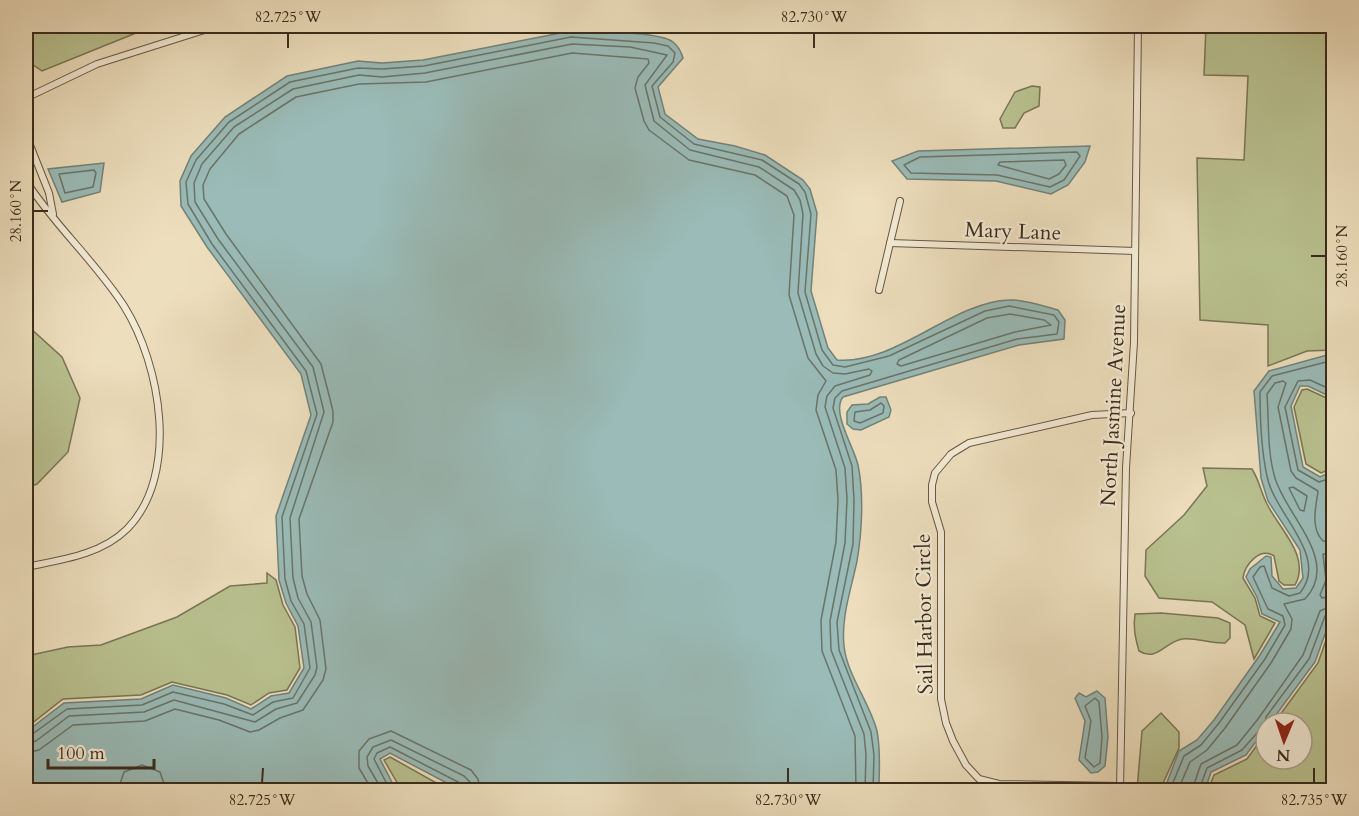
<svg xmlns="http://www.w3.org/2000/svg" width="1359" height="816" viewBox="0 0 1359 816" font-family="Cardo,serif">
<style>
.green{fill:#b9c190;stroke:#797656;stroke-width:1.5}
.water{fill:#9abbb7;stroke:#738279;stroke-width:1.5}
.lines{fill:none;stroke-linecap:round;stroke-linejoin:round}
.shore{stroke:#6a7469;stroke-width:1.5}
.street-casing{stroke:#665844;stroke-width:8}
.street{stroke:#f3ead4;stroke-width:6}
.ticks{fill:none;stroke:#392c1b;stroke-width:2}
.labels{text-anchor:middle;stroke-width:4.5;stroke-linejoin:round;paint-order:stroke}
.street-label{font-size:21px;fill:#392c1b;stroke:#f3ead4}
.neatline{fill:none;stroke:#392c1b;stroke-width:2}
.ticks-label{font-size:15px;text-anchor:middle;fill:#392c1b}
</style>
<rect width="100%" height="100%" fill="#eddebd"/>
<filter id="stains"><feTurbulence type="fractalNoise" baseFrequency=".00333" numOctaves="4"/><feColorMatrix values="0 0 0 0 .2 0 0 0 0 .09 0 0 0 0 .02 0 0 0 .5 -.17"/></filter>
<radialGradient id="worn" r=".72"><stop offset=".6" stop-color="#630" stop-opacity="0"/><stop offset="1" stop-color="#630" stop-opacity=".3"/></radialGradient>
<g class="green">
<polygon points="26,26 167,26 136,33 42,71 26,60"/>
<polygon points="1199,26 1333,26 1333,350 1307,351 1268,366 1268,325 1200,320 1197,158 1244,160 1248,76 1204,75 1206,26"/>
<polygon points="1032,86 1040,87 1039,106 1024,113 1015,128 1003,128 1000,119 1015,92"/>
<polygon points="26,327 30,328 62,357 80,398 68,452 37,484 26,488"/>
<polygon points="1307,389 1333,401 1333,468 1321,473 1306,464 1294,407 1302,390"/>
<path d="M1203,468L1252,469C1259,480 1261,492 1267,504C1279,529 1311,556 1295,585H1284L1279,581L1274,556C1260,547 1245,564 1243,578L1255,598L1260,616L1275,623L1254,659L1245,625L1212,602L1159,598L1145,576L1146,550L1184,515L1207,486Z"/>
<polygon points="267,573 276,580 283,605 295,627 300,668 287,690 269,693 251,705 227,695 172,682 141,695 63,699 26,728 26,656 68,647 101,645 177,617 230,586 267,583"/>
<path d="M1161,613L1218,618L1230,623V638L1225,643C1211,644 1195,637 1182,639C1165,642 1157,662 1139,651C1135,637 1133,627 1135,614Z"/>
<polygon points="1333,620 1333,790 1208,790 1214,775 1247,759 1266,733 1266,759 1302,759 1302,723 1274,723 1318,663"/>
<polygon points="1161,713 1179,732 1179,748 1160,790 1137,790 1142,731"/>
<polygon points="390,757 449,790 399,790 399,786 384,760"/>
</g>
<g class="water">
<path d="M571,31C592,32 658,31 673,42C679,47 681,51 683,58L658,87L665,114L698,139L735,146L765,155L803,180L810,189L817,213L811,291L828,348L837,360C896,365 952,302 1009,300C1024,299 1044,306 1058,310L1065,320L1064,339L1019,345L843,397C831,412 854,447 858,465C864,494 862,532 857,561C851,590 841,617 844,646C847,675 870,703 877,731C881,751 879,771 879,790H460L390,753L380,759L396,790H160L142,787L133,790H26V732L64,703L141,699L173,685L226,698L251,709L271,696L289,693L304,668L298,626L286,603L279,580L276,516L311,415L301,374L207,247L181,206L180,181L191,156L225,117L287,76L358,61L382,63L423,60Z"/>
<polygon points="1090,146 1085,162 1068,185 1051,194 996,181 907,179 892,161 918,151"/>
<polygon points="104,163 100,192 62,202 48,169"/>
<polygon points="1327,355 1333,358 1333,398 1308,386 1300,386 1291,406 1303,467 1320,477 1333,471 1333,494 1328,508 1333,539 1333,612 1315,662 1270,723 1266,723 1266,728 1246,755 1211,772 1205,790 1164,790 1179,751 1197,740 1214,720 1260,655 1280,622 1262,614 1257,597 1246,577 1250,569 1266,556 1271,557 1272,576 1283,589 1296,588 1303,578 1300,550 1268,501 1261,478 1254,391 1269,371"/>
<polygon points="880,397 886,397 891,410 889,417 861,430 853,429 847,424 847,412 852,405 868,404"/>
<polygon points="1097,691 1105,698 1108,737 1105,766 1098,772 1091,773 1079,760 1085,721 1075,698 1079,693 1086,697"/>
</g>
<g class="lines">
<g class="shore">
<polygon points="1077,152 1080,156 1064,180 1050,187 997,175 911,173 904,165 920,157"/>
<polygon points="1064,160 1066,165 1059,174 1049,179 998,165 1000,162"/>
<polygon points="94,170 96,173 93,187 65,193 59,174"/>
<polygon points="1010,314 1044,320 1051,325 1015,332 901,366 897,364 899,360 987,318"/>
<polyline points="1334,391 1310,380 1298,381 1285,407 1298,470 1319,482 1334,477"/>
<polygon points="881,403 884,406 883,413 860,423 854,421 855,412 870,410"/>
<polygon points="1293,487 1307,496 1304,511 1300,510 1289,488"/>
<polyline points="1334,553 1323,554 1326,580 1320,595 1322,598 1334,596"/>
<polygon points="1095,698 1099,702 1102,737 1100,763 1094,767 1085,758 1091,721 1085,706"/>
<polyline points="26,736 31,735 67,709 142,705 173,692 224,704 253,715 273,702 293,698 310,668 304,624 291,601 285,579 282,517 317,414 306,371 212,244 188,204 186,182 196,160 229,122 290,82 358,68 382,69 424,66 571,37 654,43 668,46 675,53 673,62 652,86 660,117 694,144 762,160 799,184 805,192 811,214 805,292 822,350 833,365 845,367 889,356 985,311 1009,306 1054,315 1059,322 1057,334 1017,339 842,391 835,398 833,408 852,466 854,500 853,544 837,622 839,650 871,732 874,755 873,790"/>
<polyline points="26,744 36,741 69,716 144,712 174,700 255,722 276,709 297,703 315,675 317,667 311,622 298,598 293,578 290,518 324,412 313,367 218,239 195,202 194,183 202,164 234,127 293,89 359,75 382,77 425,73 572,44 630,47 667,55 645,85 654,121 690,150 759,167 794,190 800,200 803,214 798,293 816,354 823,366 833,373 845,374 869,369 872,371 870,375 835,386 827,396 825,407 845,468 847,499 845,543 830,621 831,650 864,734 866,755 865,790"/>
<polyline points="26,753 39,750 73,725 145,721 175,709 219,720 250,732 259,730 280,718 303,710 323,680 326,669 320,620 307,594 302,576 299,519 333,422 333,411 321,364 226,234 204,199 203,185 210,169 239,134 296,97 359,84 426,82 572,53 648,59 649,63 638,77 635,88 644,121 649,130 689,160 755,175 787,196 794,215 789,295 808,358 826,381 818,395 816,410 836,470 838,500 836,542 821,620 822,651 855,736 856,790"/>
<polyline points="118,790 124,772 142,765 160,772 166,790"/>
<polyline points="372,790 359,768 359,751 369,739 391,731 471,770 478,779 480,790"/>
<polyline points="382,790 368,766 367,757 373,747 391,740 464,776 470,782 471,790"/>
<polyline points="390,790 374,759 377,753 390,747 460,783 464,790"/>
<path d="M1170,790L1184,756L1201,745L1219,723L1265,659L1285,625L1283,616L1268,609L1253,577L1260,567L1264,566L1272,588L1289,596L1300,593C1330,556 1274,514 1267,476C1261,449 1260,419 1260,392L1272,376L1326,362L1334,363"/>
<path d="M1178,790L1190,762L1207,750L1225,728L1271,663L1291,629L1292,619L1284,604L1305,599C1341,561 1286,516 1275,478C1267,452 1269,421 1267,394L1275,383L1283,381L1286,383L1278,407L1291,471L1296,478L1318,491C1316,507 1310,528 1323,541L1334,543"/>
<polyline points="1192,790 1201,764 1237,745 1258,719 1303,655 1320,611 1334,605"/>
<polyline points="1199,790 1207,768 1242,750 1265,724 1266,717 1309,659 1325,616 1334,613"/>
</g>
<defs>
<g id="street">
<polyline points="26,98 97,64 217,26"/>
<polyline points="26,135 49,193 53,214"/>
<path d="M26,181C54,225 95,261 124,306C161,365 180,475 127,529C101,555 60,560 26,567"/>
<polyline points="890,243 1135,251"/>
<polyline points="879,290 900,201"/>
<polyline points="1120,786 999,784 979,779 966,765 953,741 946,723 941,699 941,532 932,502 932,485 935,473 951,454 969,443 1092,415 1131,413"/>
<polyline points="1120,790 1126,468 1134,342 1138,26"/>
</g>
</defs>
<use href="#street" class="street-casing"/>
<use href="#street" class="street"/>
</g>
<path class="ticks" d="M288,48V33M814,48V33M33,211H48M1311,256H1326M262,783L263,768M788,783V768M1314,783V768"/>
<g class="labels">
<g class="street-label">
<text transform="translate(1013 231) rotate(2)" y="7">Mary Lane</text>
<text transform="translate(1113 405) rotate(-87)" y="7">North Jasmine Avenue</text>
<text transform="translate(924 614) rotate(-91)" y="7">Sail Harbor Circle</text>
</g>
</g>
<rect width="1359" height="816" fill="none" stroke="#eddebd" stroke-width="66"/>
<g transform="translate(1284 741) rotate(182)"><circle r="28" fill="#f3ead4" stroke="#a99e8a" stroke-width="1.5"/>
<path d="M0-4.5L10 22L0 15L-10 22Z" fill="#8f2418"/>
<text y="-9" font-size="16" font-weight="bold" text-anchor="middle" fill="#392c1b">N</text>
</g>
<path d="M48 759v9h106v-9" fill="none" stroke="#392c1b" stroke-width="3"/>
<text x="57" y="759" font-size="18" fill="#392c1b" stroke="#f3ead4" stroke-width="4.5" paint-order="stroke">100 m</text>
<rect x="33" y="33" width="1293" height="750" class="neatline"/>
<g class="ticks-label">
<text x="288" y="22">82.725°W</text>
<text x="814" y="22">82.730°W</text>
<text transform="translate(16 211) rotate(-90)" y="5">28.160°N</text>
<text transform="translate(1342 256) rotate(-90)" y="5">28.160°N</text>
<text x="262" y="805">82.725°W</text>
<text x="788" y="805">82.730°W</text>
<text x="1314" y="805">82.735°W</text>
</g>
<rect width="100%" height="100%" filter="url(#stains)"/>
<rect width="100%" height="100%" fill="url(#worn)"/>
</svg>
